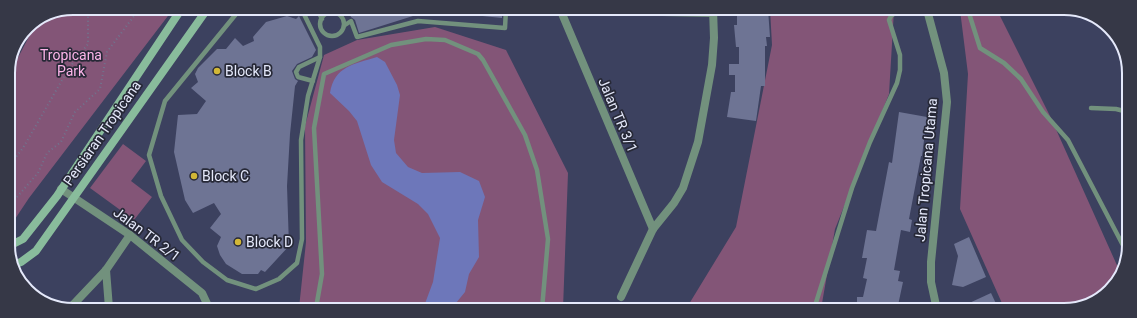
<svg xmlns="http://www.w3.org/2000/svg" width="1137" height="318" viewBox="0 0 1137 318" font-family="Roboto,sans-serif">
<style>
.green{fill:#835577}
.water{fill:#6d77ba}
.building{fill:#6e7494}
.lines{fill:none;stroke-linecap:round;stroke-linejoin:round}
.path{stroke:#70758f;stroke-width:2;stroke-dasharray:1 3;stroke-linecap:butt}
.service{stroke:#72917d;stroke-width:4.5}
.minor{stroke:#72917d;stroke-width:8}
.secondary{stroke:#89bc9c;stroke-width:8}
.poi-dot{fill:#d2b736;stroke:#272937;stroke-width:1.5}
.labels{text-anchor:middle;stroke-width:3.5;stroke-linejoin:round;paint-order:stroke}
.park-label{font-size:14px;fill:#fdb5ea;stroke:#272937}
.poi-label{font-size:14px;fill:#e5e9fb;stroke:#272937;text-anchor:start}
.street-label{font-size:14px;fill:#e5e9fb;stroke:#272937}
.rim{fill:none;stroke:#e5e9fb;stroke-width:2}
</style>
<rect width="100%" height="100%" fill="#3c415f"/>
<g class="green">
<polygon points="73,8 174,8 29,198 9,228 8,77 36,23"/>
<polygon points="770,9 894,10 889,94 835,229 821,309 683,309 689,304 736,227 772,45"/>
<polygon points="960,10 997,10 1050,116 1120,272 1104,297 1068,310 1005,310 960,209 968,74"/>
<polygon points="435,27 506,50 568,173 563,309 299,308 306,242 305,126 324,55 357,40"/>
<polygon points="123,144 146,161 131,181 152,197 134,220 90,188"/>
</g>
<path class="water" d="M377,57L385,62L397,85L400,95L394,140L396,153L408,167L422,173L460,172L479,181L485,197L478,220L479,257L469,274L465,292L456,303V309H423L433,282L440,238L428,214L418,204L382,182L371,165L357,121L349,111L330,93C334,66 355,64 377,57Z"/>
<g class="building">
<polygon points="347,9 431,9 432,10 359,33 355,20 351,17"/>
<polygon points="463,9 502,9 502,18 463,14"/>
<polygon points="737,9 768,9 770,37 766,37 767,46 765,46 765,86 761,86 756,121 727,117 731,92 735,92 735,75 729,75 729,64 739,64 739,47 736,47 734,25 737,25"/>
<polygon points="287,16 296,19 299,16 316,50 312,57 297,64 292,71 295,79 298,81 295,86 290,134 287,186 289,246 265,272 261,270 258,274 242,274 226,264 220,255 217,246 221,237 210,228 221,214 214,203 193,213 185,200 174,152 178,115 197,114 206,101 191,88 198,82 195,74 198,68 217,49 226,49 235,38 243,46 254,41 253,37 266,22"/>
<polygon points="899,112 927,117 922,156 921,156 909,219 912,220 910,232 901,230 894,270 900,271 898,281 903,282 897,310 857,308 857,297 863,297 867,279 863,278 867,258 862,258 867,230 876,231 889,162 892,163"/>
<polygon points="969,237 986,277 963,287 952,285 958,256 954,244"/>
<polygon points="991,293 999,310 954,310"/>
</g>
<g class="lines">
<g class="path">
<polyline points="9,166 23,148 69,68 88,44 88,8"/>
<polyline points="9,206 38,173 47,153 61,142 75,112 100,89 107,52 140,8"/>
</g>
<g class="service">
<polyline points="241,8 165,101 149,155 161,196 182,240 203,262 227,280 256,289 279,279 297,263 302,239 301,140 308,96 320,57 320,47 301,8"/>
<polyline points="317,9 322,19"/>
<polyline points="968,10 980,48 1004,63 1021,79 1043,112 1068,140 1127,253"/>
<circle cx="332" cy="24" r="12"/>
<polyline points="345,25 351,21 357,37 418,21 505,28 506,9"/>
<polyline points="313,81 298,77 296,72 299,67 320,57"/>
<polyline points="1091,108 1116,109 1128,112"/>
<polyline points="316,308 322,274 314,128 324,74 391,45 426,39 445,40 478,54 483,60 525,135 537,170 548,239 542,309"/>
<polyline points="814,309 852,188 870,142 897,83 900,70 900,55 889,20 891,16 900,10"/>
</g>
<g class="minor">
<polyline points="560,9 653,229"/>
<polyline points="560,10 713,13"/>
<polyline points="927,10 944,73 947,102 931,262 931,282 937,310"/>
<polyline points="61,189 130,235 202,293 209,308"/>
<polyline points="106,270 109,308"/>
<polyline points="621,297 653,229 674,203 683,188 698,142 712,65 714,38 713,9"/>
<polyline points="70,308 106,270 130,235"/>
</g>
<g class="secondary">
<polyline points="9,246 23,239 57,196 182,8"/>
<polyline points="13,265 21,262 36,251 208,8"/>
</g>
</g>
<g class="poi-dot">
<circle cx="217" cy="71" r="4"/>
<circle cx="194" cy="176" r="4"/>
<circle cx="238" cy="242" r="4"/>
</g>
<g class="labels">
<g class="park-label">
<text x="71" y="60">Tropicana<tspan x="71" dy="16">Park</tspan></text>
</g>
<g class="poi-label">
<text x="225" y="76">Block B</text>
<text x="202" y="181">Block C</text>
<text x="246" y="247">Block D</text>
</g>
<g class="street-label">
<text transform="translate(618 115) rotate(67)" y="5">Jalan TR 3/1</text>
<text transform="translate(102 133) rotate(-55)" y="5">Persiaran Tropicana</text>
<text transform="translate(926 170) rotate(-85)" y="5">Jalan Tropicana Utama</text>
<text transform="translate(147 234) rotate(37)" y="5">Jalan TR 2/1</text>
</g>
</g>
<path d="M0 0H1137V318H0ZM73 15H1064A58 58 0 0 1 1122 73V245A58 58 0 0 1 1064 303H73A58 58 0 0 1 15 245V73A58 58 0 0 1 73 15Z" fill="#363847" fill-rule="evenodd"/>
<path class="rim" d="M73 15H1064A58 58 0 0 1 1122 73V245A58 58 0 0 1 1064 303H73A58 58 0 0 1 15 245V73A58 58 0 0 1 73 15Z"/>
</svg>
